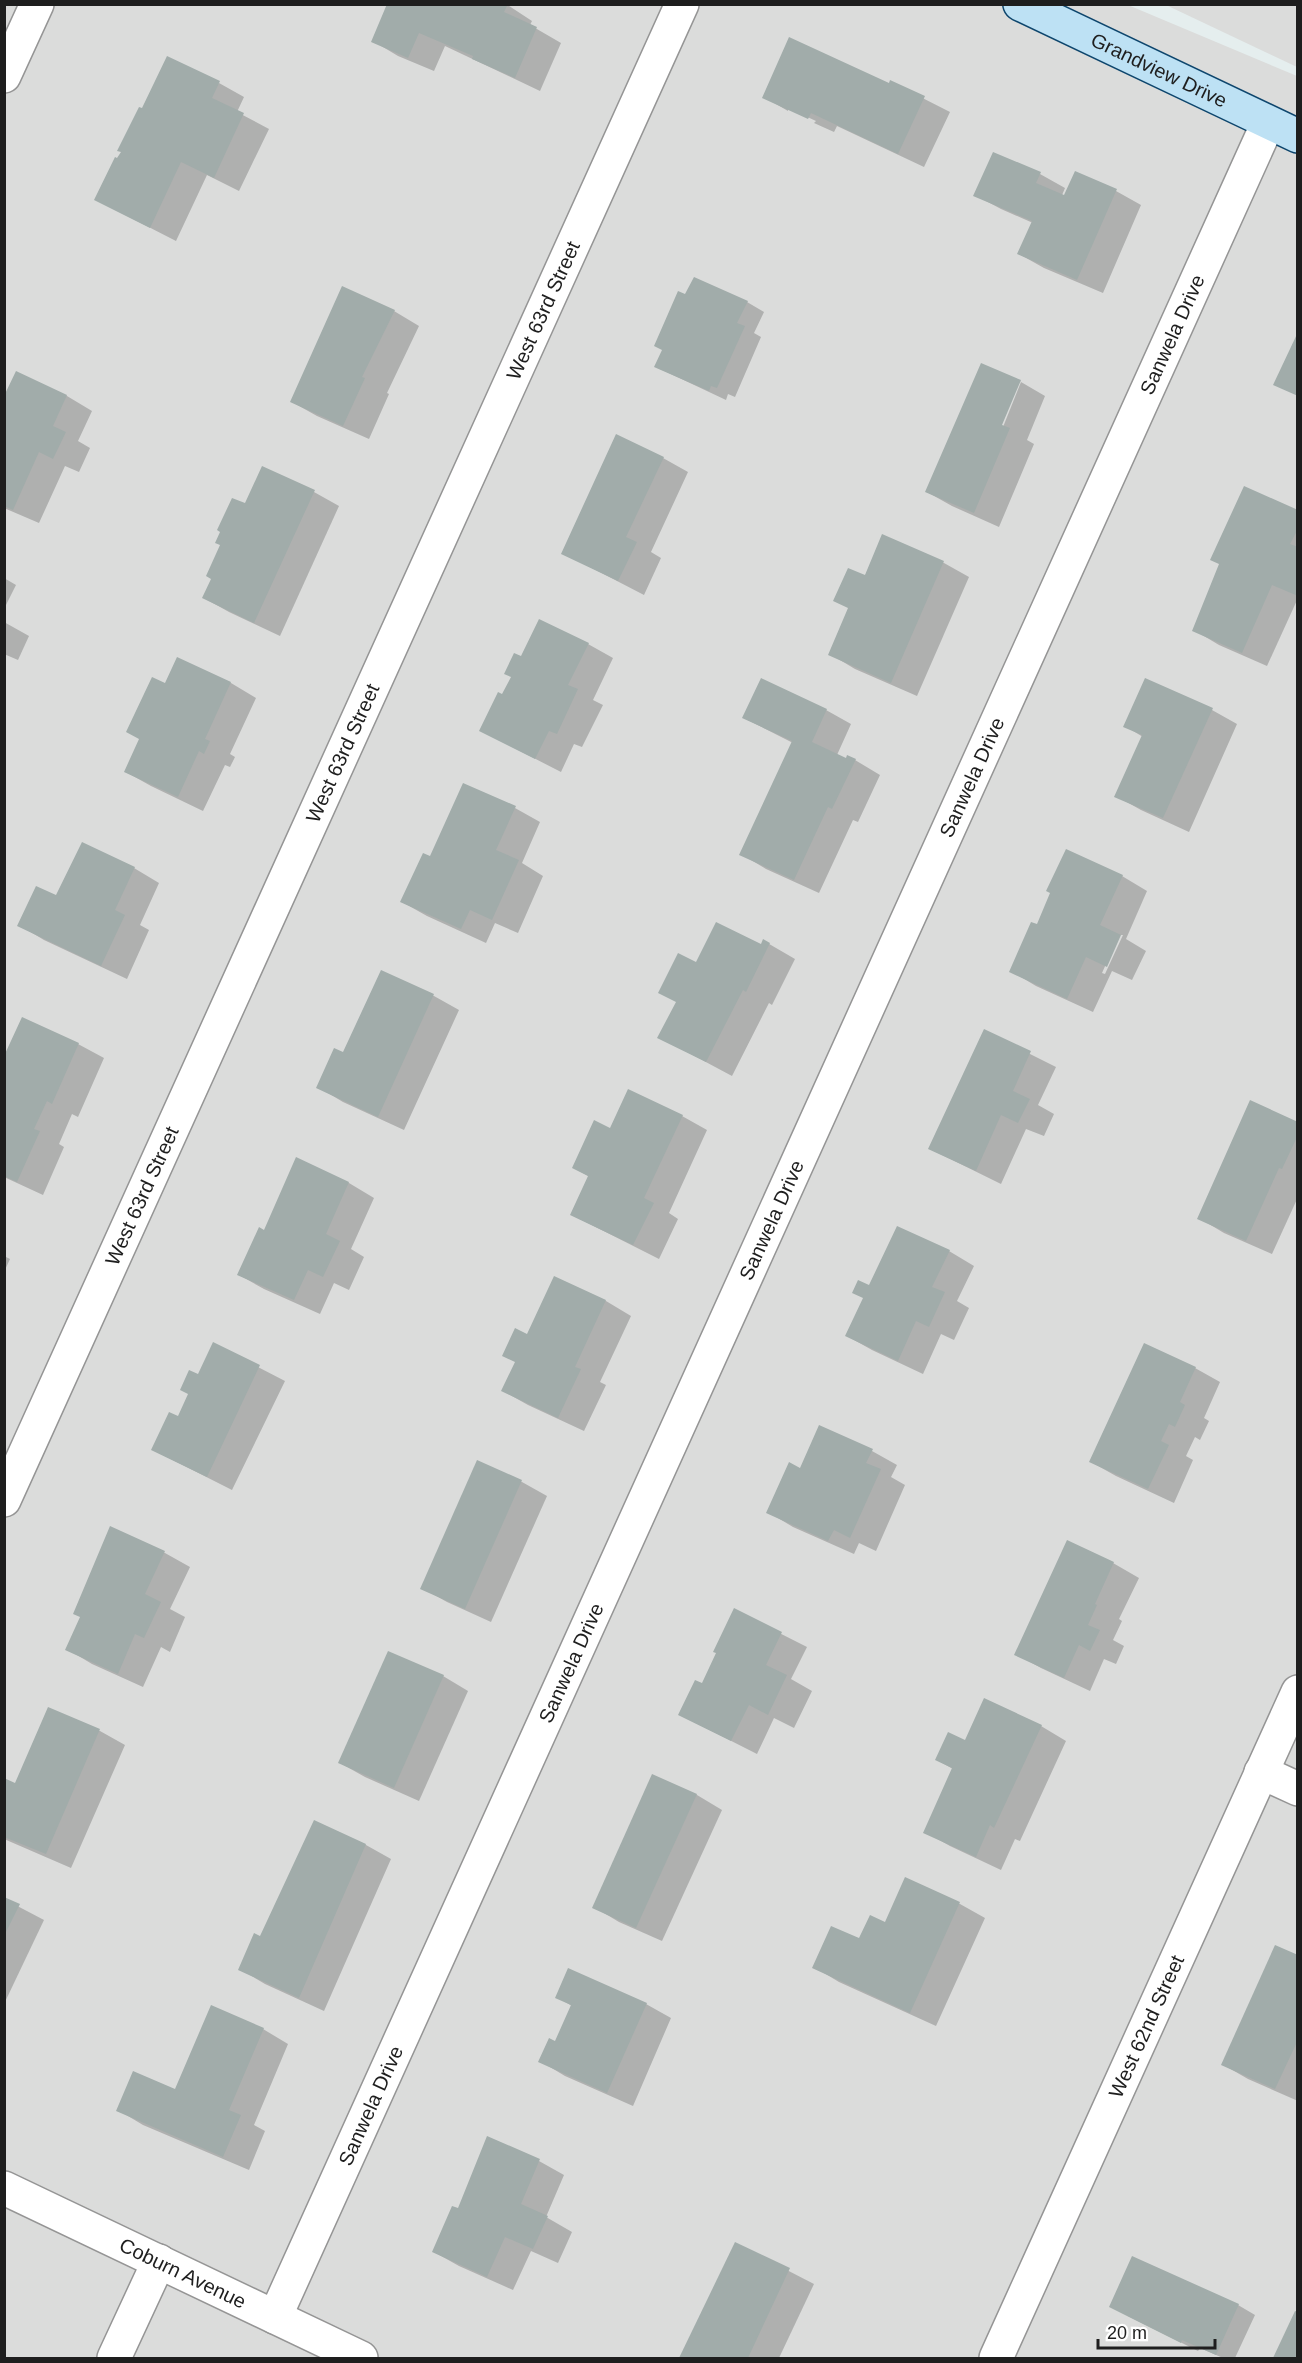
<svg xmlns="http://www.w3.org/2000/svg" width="1302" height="2363" viewBox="0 0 1302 2363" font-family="Helvetica,sans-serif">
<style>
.residential{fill:#dbdcdb}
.shadow{fill:#0003;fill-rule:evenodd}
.building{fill:#a1acaa}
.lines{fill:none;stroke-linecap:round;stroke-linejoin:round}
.street-casing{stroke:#959595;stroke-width:36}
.secondary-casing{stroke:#0e466d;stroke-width:36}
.street{stroke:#fff;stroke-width:33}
.secondary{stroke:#bde1f4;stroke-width:33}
.labels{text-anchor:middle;stroke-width:5;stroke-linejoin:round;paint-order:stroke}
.street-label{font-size:20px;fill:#1e1e1e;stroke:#fff}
</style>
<rect width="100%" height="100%" fill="#e5eeee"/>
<g class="residential">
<polygon points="5,5 1128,5 1297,76 1297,2358 5,2358"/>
<polygon points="1166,5 1297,5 1297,67"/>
</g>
<g class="shadow">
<polygon points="506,4 532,21 530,25 561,43 540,91 445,46 434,71 398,56 373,41"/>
<polygon points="891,82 950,112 924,167 837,126 834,132 814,123 816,121 788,108 788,111 764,97 890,85"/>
<polygon points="219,83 244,97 237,112 269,129 239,191 207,175 176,241 96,200 118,160"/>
<polygon points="1076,173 1116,191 1141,205 1103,293 1044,268 1019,254 1033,223 1001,209 975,195 1040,174 1065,188 1060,200 1063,201"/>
<polygon points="686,296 747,302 764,312 754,333 761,337 735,397 728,394 726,400 656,367"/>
<polygon points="394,311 419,326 387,393 389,394 369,439 317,416 292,402"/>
<polygon points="982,365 1021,382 1018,382 998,431 1001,432 1021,382 1045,396 1027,440 1034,444 999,527 952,506 927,492"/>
<polygon points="17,373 67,396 92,411 78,441 90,448 79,472 65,466 39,523 4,508 4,399"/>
<polygon points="663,458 688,472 651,552 661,558 644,595 563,553"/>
<polygon points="263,468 314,492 339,506 280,636 229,612 204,598"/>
<polygon points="1298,511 1298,598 1267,666 1219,645 1194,630"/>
<polygon points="883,536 944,563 969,577 917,696 855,669 830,654"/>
<polygon points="4,578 16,585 4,609"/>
<polygon points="4,622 29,636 18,660 4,654"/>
<polygon points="588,644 613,658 593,700 603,705 582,747 574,744 561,772 481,731 503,696 522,658"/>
<polygon points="178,659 231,683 256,698 230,754 235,757 230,767 225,765 203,811 151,786 126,772"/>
<polygon points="1146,680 1212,710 1237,724 1189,832 1141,810 1116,796 1143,737 1125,726"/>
<polygon points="826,710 851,724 837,755 847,760 855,760 880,775 858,822 853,820 819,893 766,869 741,854 793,743 744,718"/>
<polygon points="515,808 540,822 522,863 543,876 518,933 495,923 486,943 427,916 402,902 431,858"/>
<polygon points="134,868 159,883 140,925 149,930 127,979 44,940 19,925 57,897"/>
<path d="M1122,876L1147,891L1126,939L1146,951L1132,980L1112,971L1093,1012L1036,986L1011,971L1037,926ZM1119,935H1123L1105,974L1102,973Z"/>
<polygon points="764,941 795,959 772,1005 769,1003 732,1076 659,1037 697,964 762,946"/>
<polygon points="382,972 434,996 459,1010 404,1130 343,1102 318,1087 343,1054"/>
<polygon points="984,1031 1056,1067 1038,1105 1054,1114 1044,1136 1026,1129 1001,1184 930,1149"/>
<polygon points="78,1044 104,1058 78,1117 72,1114 59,1144 64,1147 43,1195 4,1177 4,1060"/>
<polygon points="682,1116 707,1130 669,1213 678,1219 659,1259 572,1215 590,1177 574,1168 611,1130"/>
<polygon points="1298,1123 1298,1197 1272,1254 1224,1233 1199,1218"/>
<polygon points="297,1159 349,1183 374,1198 351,1249 364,1257 349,1290 334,1283 320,1314 264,1289 239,1275 265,1232"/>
<polygon points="949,1251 974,1266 957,1301 969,1308 954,1340 941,1334 923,1374 872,1350 847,1336 870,1287"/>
<polygon points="4,1256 10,1259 4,1272"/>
<polygon points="555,1278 606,1301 631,1316 600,1382 606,1385 584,1431 528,1405 503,1391"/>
<polygon points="213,1344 285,1381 232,1490 153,1450 179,1418"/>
<polygon points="1195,1368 1220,1382 1204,1418 1209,1421 1200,1440 1195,1437 1186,1456 1193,1460 1174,1503 1116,1476 1091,1462"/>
<polygon points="872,1451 897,1465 891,1477 905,1485 876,1551 859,1543 854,1554 793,1527 768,1512 801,1470"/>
<polygon points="478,1462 522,1482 547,1496 491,1622 447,1602 422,1588"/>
<polygon points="111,1528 165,1553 190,1567 170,1609 185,1617 170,1652 161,1647 143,1687 92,1664 67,1649 82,1617"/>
<polygon points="1113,1563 1139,1578 1119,1619 1122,1621 1113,1640 1124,1646 1116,1664 1104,1659 1090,1691 1041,1668 1016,1654"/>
<polygon points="734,1610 807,1647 791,1679 812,1691 794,1728 774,1718 757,1754 680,1715 702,1685 718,1653"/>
<polygon points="443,1676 468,1691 419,1801 365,1777 340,1763"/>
<polygon points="49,1709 100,1731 125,1745 71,1868 4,1839 4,1780 16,1785"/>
<polygon points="1041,1726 1066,1741 1020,1841 1015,1839 1001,1870 950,1846 925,1832 953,1769 937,1760 965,1742"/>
<polygon points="653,1776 697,1795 722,1810 662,1941 619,1922 594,1907"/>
<polygon points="315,1822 366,1845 391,1859 324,2011 265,1984 240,1969 261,1937"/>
<polygon points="906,1879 960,1904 985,1918 936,2026 839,1982 814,1967 886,1924"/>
<polygon points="4,1899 44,1920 4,2004"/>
<polygon points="1298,1957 1298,2101 1248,2079 1222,2064"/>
<polygon points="557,1997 646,2004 671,2018 633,2106 565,2076 540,2061 556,2043 572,2006"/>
<polygon points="263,2029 288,2044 254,2125 265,2131 249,2170 143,2125 118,2110 176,2091"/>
<polygon points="539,2161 564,2175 546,2217 572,2232 558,2263 531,2251 513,2290 459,2266 434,2252 459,2210"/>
<polygon points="736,2244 814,2284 779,2358 681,2358"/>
<polygon points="1238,2305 1255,2315 1235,2358 1223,2358 1200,2348 1198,2351 1128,2316"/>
</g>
<g class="building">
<polygon points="387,4 508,4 504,12 537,27 515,78 472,59 473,56 419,33 408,58 371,42"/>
<polygon points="789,37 889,83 890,80 925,96 898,154 811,113 808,119 762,98"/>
<polygon points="167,56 220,81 212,98 244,113 214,178 181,162 150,228 94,200 115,157 117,158 121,152 117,151 139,107 142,108"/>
<polygon points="993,152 1041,172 1036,183 1064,195 1075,171 1117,189 1077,280 1017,254 1032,221 973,196"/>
<polygon points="694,277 748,301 737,323 745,326 717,388 711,386 709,391 654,367 662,350 654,346 678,291 685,294"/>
<polygon points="342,286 395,310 362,377 365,378 343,426 290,402"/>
<polygon points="1298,332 1298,396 1273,385"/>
<polygon points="981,363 1021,380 1002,425 1010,428 974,513 925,492"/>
<polygon points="16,371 67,395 53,426 66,432 53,459 39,452 13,510 4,506 4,396"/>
<polygon points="616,434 664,457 626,537 637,542 618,581 561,554"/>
<polygon points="262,466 315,490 254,623 202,598 211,579 206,576 220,545 215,543 220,532 217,530 232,498 245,503"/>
<polygon points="1244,486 1298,510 1298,529 1290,544 1298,547 1298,596 1272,585 1242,653 1192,631 1219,564 1210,560"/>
<polygon points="882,534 944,561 891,683 828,655 848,608 833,601 848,568 865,575"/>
<polygon points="539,619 589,643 568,685 578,689 557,734 549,731 535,759 479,731 498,692 502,694 511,677 504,674 514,653 521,656"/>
<polygon points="177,657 231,682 205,739 210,741 204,754 199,751 178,797 124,772 139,739 126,732 152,677 165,683"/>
<polygon points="761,678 827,709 812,742 846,758 847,755 856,759 832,809 828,807 794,880 739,855 792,741 742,718"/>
<polygon points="1145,678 1213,708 1163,818 1114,797 1142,735 1123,727"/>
<polygon points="463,783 516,806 496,850 519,860 492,920 470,910 461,929 400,902 423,853 430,856"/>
<polygon points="82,842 135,867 115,910 125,915 101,966 17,926 36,886 56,895"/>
<polygon points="1066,849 1123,875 1100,925 1121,935 1107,967 1086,957 1067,999 1009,972 1031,922 1037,924 1050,893 1046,891"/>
<polygon points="716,922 761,944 763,939 770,943 746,992 743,990 706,1062 657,1038 676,1002 658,993 678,953 696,962"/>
<polygon points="381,970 434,994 378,1117 316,1088 334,1048 343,1052"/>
<polygon points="22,1017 79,1043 52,1104 47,1101 34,1129 40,1131 17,1182 4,1176 4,1056"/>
<polygon points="984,1029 1031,1051 1013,1091 1030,1099 1018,1123 1001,1115 976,1171 928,1149"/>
<polygon points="628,1089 683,1115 644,1198 654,1203 633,1245 570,1215 588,1176 572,1168 594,1120 610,1128"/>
<polygon points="1250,1100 1298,1122 1298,1135 1282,1169 1279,1168 1246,1241 1197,1219"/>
<polygon points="296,1157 349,1182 326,1234 340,1241 323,1277 308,1270 294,1300 237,1275 259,1227 264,1230"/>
<polygon points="897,1226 950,1250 932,1287 945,1292 929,1327 916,1321 898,1361 845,1336 863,1298 852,1293 858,1280 869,1285"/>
<polygon points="554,1276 606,1300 575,1367 581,1369 558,1418 501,1391 515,1362 502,1356 515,1328 527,1334"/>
<polygon points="213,1342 260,1365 207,1477 151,1450 169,1412 178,1416 188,1394 180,1390 189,1370 198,1374"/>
<polygon points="1144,1343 1196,1367 1180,1402 1185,1405 1175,1427 1169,1424 1161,1441 1169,1445 1148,1489 1089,1462"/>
<polygon points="819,1425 873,1449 866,1463 881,1469 850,1538 834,1530 828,1541 766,1513 789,1462 800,1468"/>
<polygon points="477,1460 522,1480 465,1609 420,1589"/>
<polygon points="110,1526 165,1551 145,1594 161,1602 144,1638 135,1634 118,1674 65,1650 80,1617 73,1614"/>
<polygon points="1067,1540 1114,1562 1095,1604 1097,1605 1088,1625 1100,1630 1090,1651 1079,1645 1064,1678 1014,1655"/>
<polygon points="734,1608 782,1632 766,1665 787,1675 768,1715 749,1705 731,1741 678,1715 695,1680 702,1683 716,1653 713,1652"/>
<polygon points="388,1651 444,1675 394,1788 338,1763"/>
<polygon points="984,1698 1042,1725 994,1828 990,1825 976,1857 923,1833 952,1768 935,1760 948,1732 965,1740"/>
<polygon points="48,1707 100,1729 46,1854 4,1837 4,1778 15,1783"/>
<polygon points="652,1774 697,1794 636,1928 592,1908"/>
<polygon points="314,1820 366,1844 299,1998 238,1970 254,1933 260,1936"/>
<polygon points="905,1877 960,1902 910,2013 812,1968 831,1926 859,1938 870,1915 885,1922"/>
<polygon points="4,1897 20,1904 4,1936"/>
<polygon points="1275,1945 1298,1955 1298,2040 1275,2089 1221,2065"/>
<polygon points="568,1968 647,2003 607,2093 538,2062 549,2038 555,2041 571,2005 555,1998"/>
<polygon points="211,2005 264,2028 229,2110 241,2115 223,2157 116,2111 133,2071 175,2089"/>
<polygon points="487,2136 540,2159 521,2204 548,2216 533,2249 505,2237 487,2277 432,2252 452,2206 458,2208"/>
<polygon points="735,2242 790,2268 748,2358 679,2358"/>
<polygon points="1132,2256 1239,2304 1216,2355 1182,2340 1181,2343 1109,2307"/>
<polygon points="1295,2311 1298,2312 1298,2358 1273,2358"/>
</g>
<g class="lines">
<defs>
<g id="street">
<polyline points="4,76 37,4"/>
<path id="s1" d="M4,1500L682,4"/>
<polyline points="1261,1772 1298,1789"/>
<path id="s2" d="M4,2188L361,2358"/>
<path id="s3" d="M275,2317L1268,123"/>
<polyline points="114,2358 159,2261"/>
<path id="s4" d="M996,2358L1298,1692"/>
</g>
<g id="secondary">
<path id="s5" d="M1020,4L1298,136"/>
</g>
</defs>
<use href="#street" class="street-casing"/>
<use href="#secondary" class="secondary-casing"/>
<use href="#street" class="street"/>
<use href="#secondary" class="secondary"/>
</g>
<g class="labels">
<g class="street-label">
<text dy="7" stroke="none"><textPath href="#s5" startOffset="154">Grandview Drive</textPath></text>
<text dy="7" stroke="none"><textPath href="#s1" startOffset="1306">West 63rd Street</textPath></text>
<text dy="7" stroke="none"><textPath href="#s3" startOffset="2176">Sanwela Drive</textPath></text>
<text dy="7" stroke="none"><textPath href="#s1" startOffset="820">West 63rd Street</textPath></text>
<text dy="7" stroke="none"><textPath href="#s3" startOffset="1690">Sanwela Drive</textPath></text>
<text dy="7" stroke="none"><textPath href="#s1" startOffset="334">West 63rd Street</textPath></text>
<text dy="7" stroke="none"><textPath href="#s3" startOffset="1204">Sanwela Drive</textPath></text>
<text dy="7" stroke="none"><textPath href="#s3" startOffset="718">Sanwela Drive</textPath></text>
<text dy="7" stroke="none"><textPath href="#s4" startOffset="364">West 62nd Street</textPath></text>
<text dy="7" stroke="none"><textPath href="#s3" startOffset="232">Sanwela Drive</textPath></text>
<text dy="7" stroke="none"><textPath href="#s2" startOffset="198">Coburn Avenue</textPath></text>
</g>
</g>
<rect width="1302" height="2363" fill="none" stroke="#1e1e1e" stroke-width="12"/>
<path d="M1098 2339v9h117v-9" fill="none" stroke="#1e1e1e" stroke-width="3"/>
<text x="1107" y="2339" font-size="18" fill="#1e1e1e" stroke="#ffffff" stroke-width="4.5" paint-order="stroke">20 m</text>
</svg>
